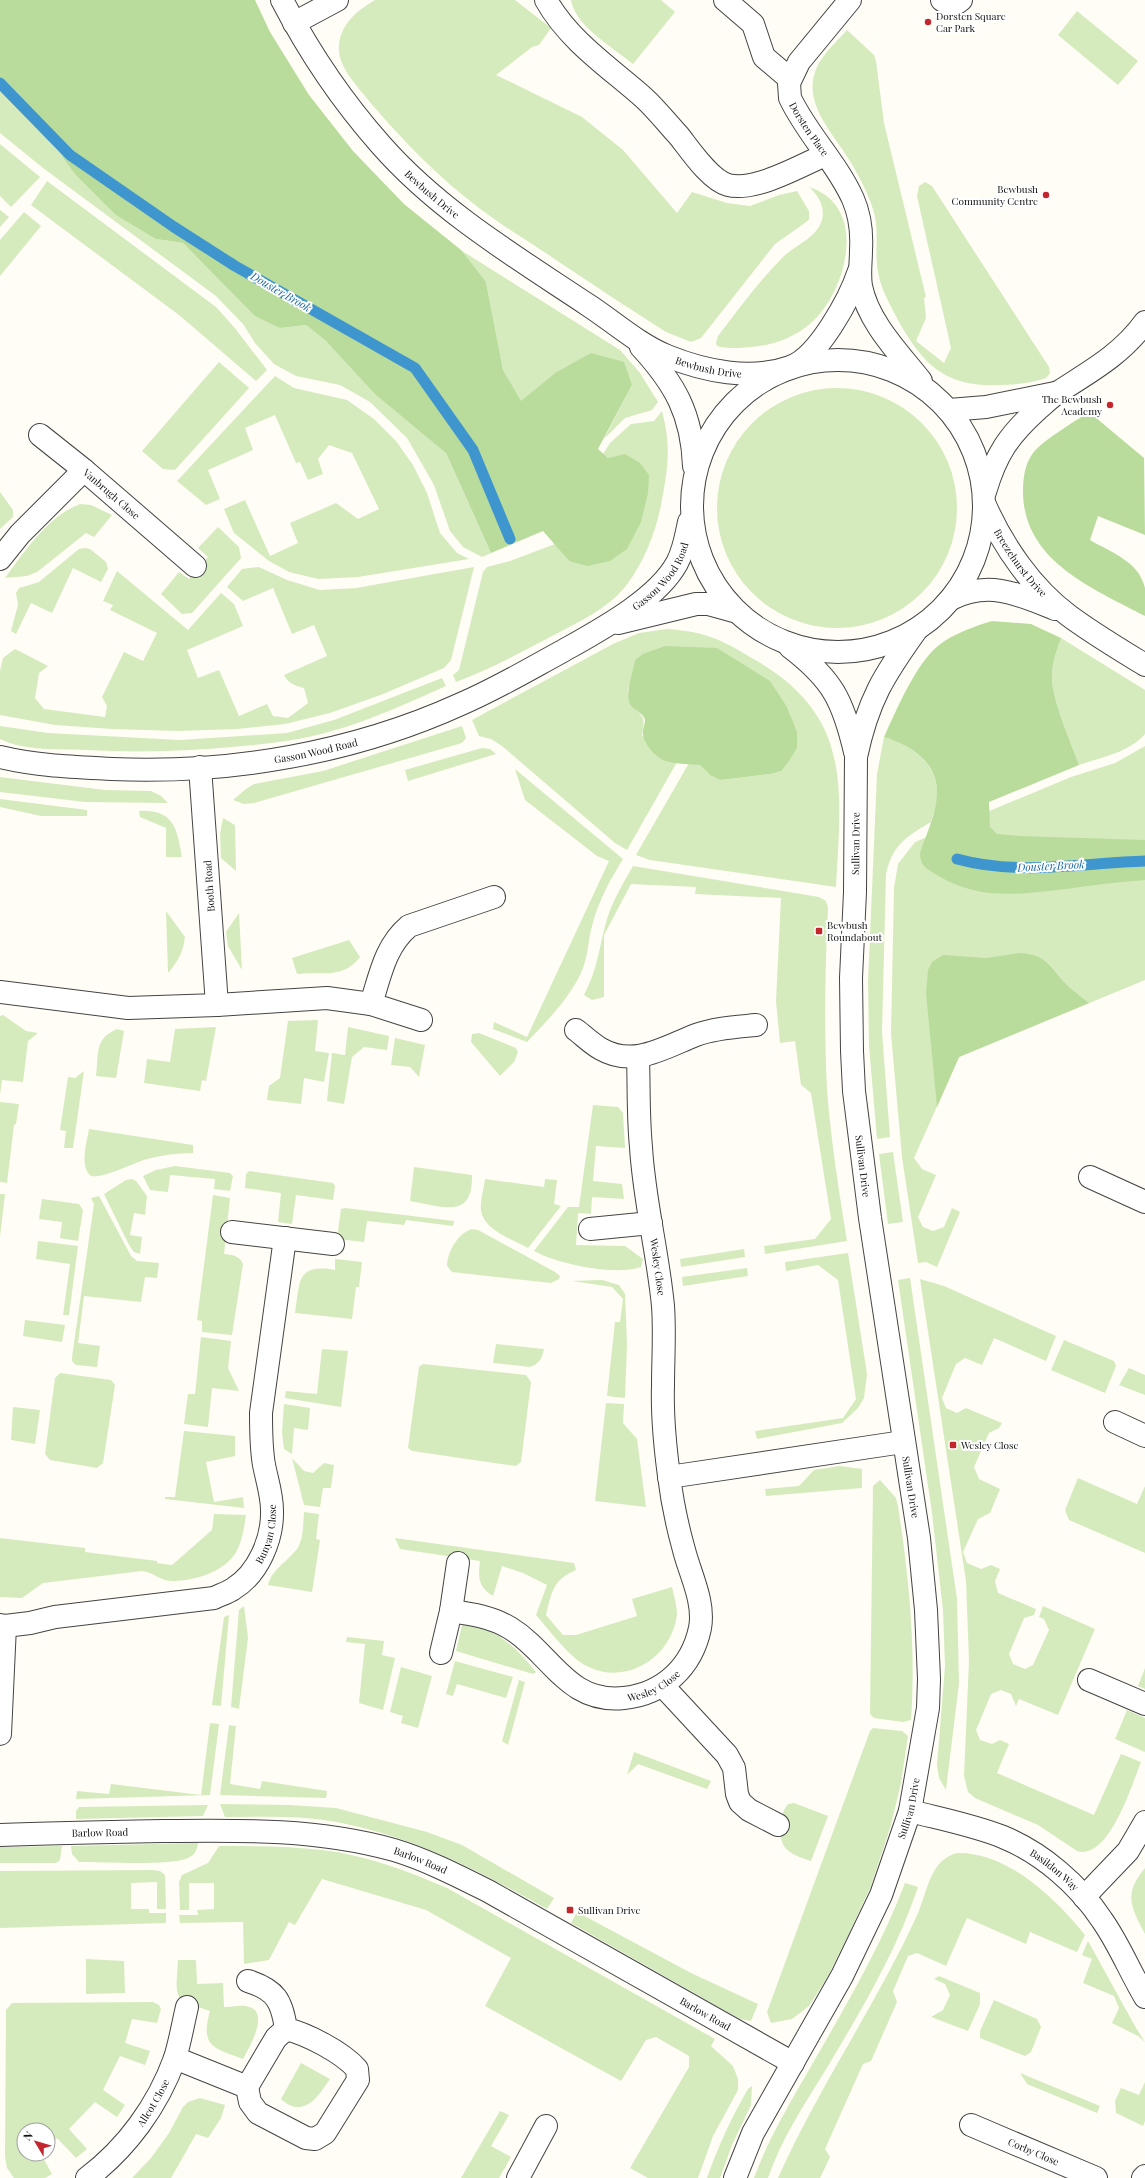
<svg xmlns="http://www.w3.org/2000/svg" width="1145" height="2178" viewBox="0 0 1145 2178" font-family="'Playfair Display',serif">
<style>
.green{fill:#d5ebbd}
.forest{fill:#b9dc9c}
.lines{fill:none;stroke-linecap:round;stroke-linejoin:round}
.stream{stroke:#3f96cf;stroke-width:11}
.minor-casing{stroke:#444;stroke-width:24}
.minor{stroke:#fff;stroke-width:22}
.poi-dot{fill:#c4262e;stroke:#fff;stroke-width:1.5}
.labels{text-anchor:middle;stroke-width:4;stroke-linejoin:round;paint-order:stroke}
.poi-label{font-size:10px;fill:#111;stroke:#fff;text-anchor:start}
.street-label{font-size:10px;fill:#111;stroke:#fff}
.water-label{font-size:11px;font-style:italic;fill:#1768a6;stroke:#fff}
</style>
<rect width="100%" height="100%" fill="#fffdf5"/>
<g class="green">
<path d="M375,0H515L551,28L539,45L532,47L496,75L582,117L623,150L677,213L692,192L727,203L750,206L779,195L797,191L809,211V220L775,244L701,338L691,342L666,332C631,310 597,287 562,264C535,245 505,228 479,208C438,177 402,140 369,101C358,87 341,70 339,52C337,27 356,11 375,0Z"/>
<path d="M571,0H661L675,12L633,64C614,48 575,26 571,0Z"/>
<polygon points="1077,11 1138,61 1118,85 1058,35"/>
<path d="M847,30L874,55L876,61L884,123L926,297L924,298L926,318L916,341L944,363L951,348L917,196L919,186L925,182L932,186L1049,367L1050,373L1046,378C1031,383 1014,385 999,385C946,387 924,366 899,322C891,306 881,290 878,272C874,251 880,230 873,209C867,191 858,174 848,158C831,131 800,100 818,65C825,52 837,41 847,30Z"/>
<polygon points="0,89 16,107 41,127 74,173 156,239 183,243 221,281 280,328 306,325 326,341 446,453 491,553 482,557 463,547 450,531 434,485 407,438 370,402 340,385 296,376 274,364 255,343 243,324 216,296 43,168 0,133"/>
<polygon points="0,144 40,177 11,207 0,196"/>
<polygon points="47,181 216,307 234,327 267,370 256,381 179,315 31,205"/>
<path d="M809,187C866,205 849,281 818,316C801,335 777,345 751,347C741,348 727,349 717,346L716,343L718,336C738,310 759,281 783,257C793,247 813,239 820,225C827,210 820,197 809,187Z"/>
<polygon points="0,210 9,217 0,227"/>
<polygon points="24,212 41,226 0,276 0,240"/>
<polygon points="459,249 620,350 640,373 658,402 652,410 625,418 604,439 632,385 555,373 521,402 503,370 486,282"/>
<polygon points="219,362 249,388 175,470 163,469 142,451"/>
<polygon points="275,376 294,388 347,400 374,419 396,441 413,465 427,493 440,533 457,553 469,559 358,577 318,579 289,572 269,561 234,533 224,509 245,500 270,556 298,543 290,523 336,503 358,519 379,509 352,453 329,445 318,459 323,474 308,480 300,462 296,463 275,415 245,428 253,450 208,470 220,499 206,505 177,481"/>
<circle cx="837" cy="508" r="120"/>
<path d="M662,411C670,442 669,463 663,494C658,526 647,557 628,583C610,608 580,621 554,635C522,652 490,669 456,682L453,675L459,670L483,572L487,567L510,561L555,544L569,561L608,458L603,454L610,443L631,424L654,421Z"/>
<polygon points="0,492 13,510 13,517 0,529"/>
<path d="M80,504L91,505L112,515L94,537L86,533L37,572L27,576L5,578C25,551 47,517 80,504Z"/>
<polygon points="218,527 239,547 241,558 192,613 182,614 161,594 179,572 189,579 208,557 198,548"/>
<polygon points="85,548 90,549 106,562 108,569 101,582 73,568 52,613 31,603 16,634 11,631 18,605 16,593 19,588 39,582 79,549"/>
<path d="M259,567L287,580L320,590L356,588L474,567L451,660L444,668L383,694L330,713L285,724L237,729L178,731L112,729L55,725L0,715V671L3,658L15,649L48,666L39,673L35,698L44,709L105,717L107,706L102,697L124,652L143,661L157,633L110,610L113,605L103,601L117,571L188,630L221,593L234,604L243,626L187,650L198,678L219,670L239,716L267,704L273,716L288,718L308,703L304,688C295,686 288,683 284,675L327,656L314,625L292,634L273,588L243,601L227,587L242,569Z"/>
<path d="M667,629C708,632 722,640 757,661C853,717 841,790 836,887L650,860L636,855L689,763L700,765L710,775L720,780L771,774L781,771L791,717L787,707L635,660L633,678L628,690L631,706C645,717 645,718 642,735L669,762H677L627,850L615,843L502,746L491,739L479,736L472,720L613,644L639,633Z"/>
<path d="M1061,638L1145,690V734C1128,753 1102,757 1079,765C1071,742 1052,701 1052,677C1052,664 1056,650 1061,638Z"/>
<path d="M442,678L446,686C410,702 375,718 339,729C311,738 281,742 253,745C197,751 142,753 86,750C59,749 25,751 0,739V726L48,733L180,740L287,733L334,720Z"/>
<polygon points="462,726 466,738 462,743 254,803 244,804 233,800 246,789 254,784 323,771"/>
<path d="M884,737C913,746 940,765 937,798C937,806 933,814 931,822C906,837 893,844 886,874L882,1032L890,1137L877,1139L869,1046L868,982L877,774Z"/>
<polygon points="1145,746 1145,980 959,1057 914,1158 922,1169 936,1175 918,1217 923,1227 933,1231 944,1227 952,1208 960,1212 937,1267 926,1262 918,1263 902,1157 891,1034 894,888 898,864 915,842 1071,777 1115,763"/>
<polygon points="482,748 490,749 496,754 408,781 405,770"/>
<path d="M515,769L623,859C610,880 598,902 592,926C588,941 588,958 581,973C568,1000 547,1021 527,1042L493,1029L494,1022L527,1037L609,861L597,856L525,800Z"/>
<polygon points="0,777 105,790 151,791 161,796 168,803 85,802 0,792"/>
<polygon points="0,799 87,810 87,816 41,816 0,807"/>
<path d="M139,811C174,809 177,829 182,857H166V828L140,817Z"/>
<polygon points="223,818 235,825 236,871 221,858 220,834"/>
<path d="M633,866L819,897L826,901L828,908C825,968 824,1029 827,1090C831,1141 839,1191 847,1241L765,1254L764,1246L815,1239L831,1219L811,1093L801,1085L795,1041L780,1043L776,1001L781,898L695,894L696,887L631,884L604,935V997L592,1000L584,995C599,966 599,945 608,916C614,898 624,882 633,866Z"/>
<path d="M166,911L185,937C183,953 178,961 168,973Z"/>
<polygon points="239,913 242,970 228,946 226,932"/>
<path d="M349,940L360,957C342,980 322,971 297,974L292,958Z"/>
<polygon points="3,1015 26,1031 38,1033 28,1041 23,1082 2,1080 0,1095 0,1016"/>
<polygon points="318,1020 315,1051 329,1053 324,1082 304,1078 301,1104 267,1100 269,1086 280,1078 288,1021"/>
<polygon points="216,1027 206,1081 202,1080 200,1091 144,1083 147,1059 170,1062 175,1029"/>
<polygon points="348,1027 389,1036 387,1050 364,1047 352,1057 344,1104 327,1101 332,1053 345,1055"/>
<path d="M117,1029L124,1031L116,1078L96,1076C99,1053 94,1039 117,1029Z"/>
<polygon points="479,1033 516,1048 518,1052 514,1062 500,1076 471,1042 472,1034"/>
<polygon points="395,1038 425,1045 419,1077 410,1067 391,1065"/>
<polygon points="84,1071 73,1148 64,1148 66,1131 60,1130 68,1077 75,1078"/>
<polygon points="0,1102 19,1104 16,1124 14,1125 7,1183 0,1182"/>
<path d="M593,1105L618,1107L623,1113L625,1148L596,1146L593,1181L622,1184L624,1199L592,1197L591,1214L578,1213L576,1245L625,1246L643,1259L641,1267C614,1276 558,1264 534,1251L568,1207H579Z"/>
<path d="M89,1129L193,1145V1153C177,1153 162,1155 147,1159C133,1163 103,1179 91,1176C79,1166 87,1142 89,1129Z"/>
<polygon points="893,1152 903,1222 888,1224 879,1154"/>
<polygon points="175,1166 230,1173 233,1176 230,1191 214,1189 215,1179 170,1175 168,1192 150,1190 143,1176 156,1170"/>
<path d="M414,1167L472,1175C473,1221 442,1206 410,1201Z"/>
<polygon points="249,1171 333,1183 335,1186 333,1200 296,1195 292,1224 278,1222 281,1193 245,1188 246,1174"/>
<polygon points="132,1179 136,1181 147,1196 145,1215 134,1213 130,1235 142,1237 140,1254 134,1252 129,1245 104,1194 126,1180"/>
<path d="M485,1179L544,1187L545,1179L557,1180L554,1204L561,1206L528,1248C514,1240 483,1230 481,1210C480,1200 484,1189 485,1179Z"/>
<polygon points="0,1194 5,1194 0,1237"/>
<path d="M213,1195L230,1198L224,1254C232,1255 239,1255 243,1264L232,1335L202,1332V1321L197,1320Z"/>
<polygon points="99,1196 131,1256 137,1261 159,1263 157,1278 145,1277 141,1302 84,1296 78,1343 100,1346 97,1367 76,1365 72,1361 72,1357 94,1204 91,1198"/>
<polygon points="42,1199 79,1204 83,1210 78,1241 60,1238 62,1222 39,1219"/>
<polygon points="345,1208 454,1221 453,1226 406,1220 404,1225 367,1221 364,1242 337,1239 341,1209"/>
<path d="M472,1229L478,1230L555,1272L560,1276L559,1279L551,1283L452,1272L447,1266C447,1252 458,1233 472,1229Z"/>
<polygon points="38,1241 78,1246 69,1315 63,1315 70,1264 36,1259"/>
<polygon points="744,1249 745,1257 681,1267 680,1259"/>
<polygon points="848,1253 867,1374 864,1398 858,1408 842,1423 757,1439 755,1431 843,1418 856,1399 838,1280 818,1265 786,1271 785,1262"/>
<path d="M335,1259L362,1262L359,1287H356L352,1319L295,1313C300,1282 296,1263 335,1270Z"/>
<polygon points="747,1268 748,1276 683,1286 682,1277"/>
<polygon points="910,1278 957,1599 959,1683 946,1790 939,1778 937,1765 945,1666 943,1610 932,1513 898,1280"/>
<path d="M920,1279L944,1286L1056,1336L1046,1361L994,1338L982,1365L965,1358L956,1364L942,1398L946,1408L957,1413L966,1408L1002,1423L999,1428L989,1433L974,1467L979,1479L1000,1489L990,1513L978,1519L963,1552L967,1563L981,1569L991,1565L1000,1569L995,1581L998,1593L1036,1609L1034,1615L1024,1618L1009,1654L1013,1664L1025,1669L1033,1665L1049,1630L1044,1619L1039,1617L1043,1606L1095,1629L1058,1715L1019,1699L1016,1706L1011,1694L1001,1690L991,1694L976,1730L980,1740L992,1744L1000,1740L1009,1744L997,1773L1094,1815L1121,1754L1141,1762C1132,1784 1109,1861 1077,1851L1038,1825L975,1798L968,1792L964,1776L969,1661L966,1581Z"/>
<polygon points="602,1280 619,1285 625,1294 627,1344 625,1398 607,1396 615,1322 620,1322 623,1299 612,1287 572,1281"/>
<polygon points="25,1320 65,1325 62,1342 23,1336"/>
<polygon points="201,1337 231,1341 228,1368 239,1391 212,1388 208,1427 184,1424 188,1394 195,1394"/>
<polygon points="1064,1340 1114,1361 1116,1366 1105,1393 1051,1370"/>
<path d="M496,1344L544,1349C542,1359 539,1364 530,1367L493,1363Z"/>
<polygon points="322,1349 348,1351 341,1407 285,1398 286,1391 317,1394"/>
<polygon points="423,1364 526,1375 531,1382 521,1462 516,1466 412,1451 408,1448 419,1367"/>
<polygon points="1129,1368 1145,1375 1145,1395 1119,1385"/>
<polygon points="60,1373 111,1380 115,1385 103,1463 97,1468 50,1460 45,1454 55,1378"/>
<polygon points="606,1403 624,1404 623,1423 637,1439 646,1507 595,1501"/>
<polygon points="284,1404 310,1408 308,1430 294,1428 292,1454 284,1449 282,1432"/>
<polygon points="13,1407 40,1410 35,1444 11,1440"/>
<polygon points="184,1431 235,1436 235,1456 206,1462 214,1502 243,1497 244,1508 165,1499 165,1497 175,1497"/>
<polygon points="292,1458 304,1471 313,1473 324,1463 334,1465 331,1488 323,1488 320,1507 304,1505"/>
<polygon points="840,1466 862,1469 862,1488 766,1496 765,1489 799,1486 814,1470"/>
<polygon points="1078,1478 1137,1504 1145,1486 1145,1553 1069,1520 1065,1510"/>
<path d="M880,1480L896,1498L898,1506C909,1578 916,1647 911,1720L903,1722L874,1718L870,1714L873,1486Z"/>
<path d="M304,1512L319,1514L316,1539L320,1540L312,1592L268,1585C272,1569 287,1562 297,1549C304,1538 303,1524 304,1512Z"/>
<path d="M214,1514L246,1515C244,1528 242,1543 235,1554C222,1573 193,1581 171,1581C161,1581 153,1572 142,1571L43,1583L22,1598L0,1597V1538L85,1548V1552L157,1561V1563L172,1565L212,1530Z"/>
<path d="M395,1538L574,1563L576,1570C553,1580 552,1591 546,1615L563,1635H576L637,1616L632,1599L672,1587C674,1596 677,1606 677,1614C672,1659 623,1688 583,1664C567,1654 549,1630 536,1615L547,1585L523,1573L502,1566L493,1596C478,1587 478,1577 480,1561L400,1549Z"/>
<polygon points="244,1606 248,1638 239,1709 231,1707 239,1610"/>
<polygon points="229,1615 221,1706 212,1705 224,1617"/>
<path d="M463,1621C499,1632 512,1643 536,1672L533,1674L456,1651Z"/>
<polygon points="347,1637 384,1641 382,1655 395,1658 383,1710 359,1703 365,1644 346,1642"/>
<polygon points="455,1661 513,1677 506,1698 457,1684 453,1696 446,1694"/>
<polygon points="401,1667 432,1676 418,1728 401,1723 403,1716 390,1712"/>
<polygon points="1145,1668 1145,1689 1138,1686"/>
<polygon points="519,1680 525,1682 508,1745 502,1741"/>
<polygon points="1127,1710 1145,1718 1145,1752 1115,1739"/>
<polygon points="210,1723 219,1724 210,1795 76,1799 77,1791 109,1794 111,1784 201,1795"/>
<polygon points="229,1725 236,1726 230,1784 260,1789 262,1781 327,1791 326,1798 220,1795"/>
<polygon points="873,1728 902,1731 908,1736 901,1783 891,1825 871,1886 845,1942 827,1978 809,2006 792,2019 771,2023 767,2012 870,1731"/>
<polygon points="634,1752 711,1781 707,1789 638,1764 627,1775"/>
<path d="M794,1803L828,1816L811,1861C789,1854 778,1849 781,1824C782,1816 783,1810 788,1804Z"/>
<path d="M220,1804L289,1805L336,1808L427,1832L462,1845L554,1898L547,1909C475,1869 414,1836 331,1821C296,1815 260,1817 225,1817Z"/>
<polygon points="208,1805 203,1816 76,1819 76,1811 79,1807"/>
<path d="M198,1843C197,1850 195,1855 188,1858C171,1866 102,1862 79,1862L72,1854L71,1846Z"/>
<polygon points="62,1846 60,1860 56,1863 0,1863 0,1847"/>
<path d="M219,1846C253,1846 288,1846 322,1850C366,1855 407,1871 447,1888L715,2039L711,2046L733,2066L738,2079V2090L713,2136L698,2178H648L630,2168L689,2067V2056L656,2037L646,2040L621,2081L485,2006L511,1958L426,1910L322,1879L295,1925L289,1922L269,1960L244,1964L243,1922L180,1923L179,1915H198L197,1910L214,1909V1883H189V1910H180L179,1882L182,1875L208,1863Z"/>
<path d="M957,1853C1008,1852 1055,1898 1085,1935L1077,1952L1030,1932L1026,1944L967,1918L946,1966L917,1953L908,1956L893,1991L897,2002L871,2061L863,2064L825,2149L830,2157L820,2178H778C819,2086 877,2004 918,1913C928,1890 930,1860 957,1853Z"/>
<path d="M1145,1868V1934C1131,1907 1123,1894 1145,1868Z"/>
<polygon points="152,1870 160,1871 165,1875 166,1909 157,1909 157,1882 131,1883 131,1909 149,1909 149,1913 166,1913 166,1923 0,1928 0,1871"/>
<path d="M905,1883L918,1887C897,1950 862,2009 828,2066C806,2102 782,2137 768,2178H754C767,2142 787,2108 806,2075C842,2012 879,1951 905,1883Z"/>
<polygon points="577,1912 691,1973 758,2004 751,2021 740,2019 571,1923"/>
<polygon points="1088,1941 1136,2028 1145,2042 1138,2036 1112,2023 1119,2008 1114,1996 1083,1983 1092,1959 1082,1955"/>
<polygon points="86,1959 124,1961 125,1993 86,1994"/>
<path d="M178,1960H196L197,1984L223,1983L224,2007C232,2007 242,2004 249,2007C270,2012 249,2048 243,2059C213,2048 200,2046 210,2011C171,1998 176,2000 178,1960Z"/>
<polygon points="939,1976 980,1993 980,2004 968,2031 931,2017 943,2010 950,1995 945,1984 934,1979"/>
<polygon points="994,2000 1037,2019 1041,2027 1031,2052 1025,2056 980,2038 980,2031"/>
<polygon points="153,2002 159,2005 161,2009 157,2023 132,2019 125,2043 150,2051 145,2065 120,2056 103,2090 125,2105 117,2117 95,2102 69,2129 87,2149 76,2158 57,2138 48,2145 48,2130 24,2130 24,2154 41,2154 52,2174 45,2178 14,2178 7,2168 5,2157 6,2010 12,2003"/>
<path d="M301,2063L330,2079C322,2090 312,2109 295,2107C290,2106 284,2102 281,2099Z"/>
<polygon points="1020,2073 1100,2106 1097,2113 1027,2084"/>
<polygon points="1145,2082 1145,2121 1143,2126 1116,2113 1115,2101 1121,2088 1139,2095"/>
<path d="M752,2086L751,2105L732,2145L720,2178H707C718,2147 731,2118 748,2089Z"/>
<polygon points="200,2098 225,2105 221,2118 208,2138 196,2134 171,2178 132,2178 151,2158 169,2133 183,2107 188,2102"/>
<polygon points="500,2111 509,2115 491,2146 511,2157 499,2178 461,2178"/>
</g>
<g class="forest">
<polygon points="0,0 255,0 270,32 309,95 353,151 404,204 461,250 486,282 503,370 521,401 555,373 591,353 624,362 632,385 598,449 608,458 625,454 640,463 649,475 648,493 641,522 627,549 610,561 587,566 569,561 543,531 491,553 446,453 375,394 326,341 306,325 280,328 255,316 183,243 156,239 116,215 74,173 41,127 16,107 0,89"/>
<path d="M1089,412L1144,458L1145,535L1098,516L1090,540C1110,552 1139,561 1145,588C1145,596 1145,607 1145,616C1094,589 1025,562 1023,494C1023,480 1024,465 1033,453C1043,440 1074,422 1089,412Z"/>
<path d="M992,621L1031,624L1061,638C1056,651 1052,664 1052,677C1052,701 1071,742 1079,765L989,802L990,827L997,834L1020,836L1145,840V880C1118,882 1092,885 1066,889C1021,894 978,901 937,875C927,869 920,866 920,853C931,820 952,784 920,756C910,747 897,741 884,737C896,711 916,663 939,645C953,634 975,626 992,621Z"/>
<path d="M665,646L717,648L770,681L787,707L797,732V748L789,761L781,771L771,774L720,780L710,775L700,765C690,764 679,764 669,762C658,760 645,746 643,735C642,730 645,725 645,720C643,713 636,711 632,707C623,698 633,674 635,660L643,654Z"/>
<path d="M1019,953C1043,954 1048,963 1062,980C1070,989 1080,996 1089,1003L959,1057L937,1107L926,993L928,970L932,962L943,955L987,958Z"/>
</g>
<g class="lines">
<g class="stream">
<polyline points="0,83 70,155 174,227 235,266 415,368 473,450 510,539"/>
<path d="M957,859C1019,876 1082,863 1145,861"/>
</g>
<defs>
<g id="minor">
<path id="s1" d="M282,0C309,52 342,101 381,145C439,211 516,257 588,305C614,322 638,344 667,356C704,371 751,381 790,367C818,358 850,298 859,271"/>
<path d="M546,0C569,41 609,67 644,98C657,110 667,123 679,136C690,150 710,180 728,185C755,192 800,166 825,155"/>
<polyline points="725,0 753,24 764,57 790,79"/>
<path id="s2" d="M850,0L799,62L789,83L790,98C807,134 837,163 853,199C860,215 862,233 861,250C861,262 859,274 861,286C868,322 899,353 921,381"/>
<polyline points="942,0 950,5 957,3 961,0"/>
<polyline points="294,23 337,0"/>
<path d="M641,347C675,384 692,414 694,466"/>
<circle cx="838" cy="506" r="146"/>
<polyline points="949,410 986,407 1055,393"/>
<polyline points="40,435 84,470"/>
<path d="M985,492C996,454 1009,435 1038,409C1045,403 1052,396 1060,391C1091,371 1122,354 1145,322"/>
<path id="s3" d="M985,505C1003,546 1032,588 1068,615C1092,633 1119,649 1145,665"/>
<path id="s4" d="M0,559L20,534L84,470L195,566"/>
<path d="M951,599C989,580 1018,594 1055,609"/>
<polyline points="618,623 696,604 708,604 737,612"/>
<path d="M790,647C832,679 843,700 855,752"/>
<path id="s5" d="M0,757C37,766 75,767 112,769C231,774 353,753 461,704C496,689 528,670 561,652C598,631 657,600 677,563C684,550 686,536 689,522"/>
<polyline points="0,992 128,1008 217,1005 200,767"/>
<path d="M371,1004C380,976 385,946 409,926L494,897"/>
<polyline points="217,1005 327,998 371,1004 421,1020"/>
<path d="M576,1030C584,1036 592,1044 601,1049C634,1068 665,1047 696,1035C715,1028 736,1027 756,1025"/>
<polyline points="1090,1177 1145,1202"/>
<polyline points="590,1229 651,1223"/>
<polyline points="232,1232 333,1244"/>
<polyline points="1115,1422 1145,1436"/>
<polyline points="669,1477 903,1442"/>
<path id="s6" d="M451,1611C472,1614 492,1617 510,1628C551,1653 567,1704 624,1698C663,1694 692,1667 700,1628C705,1602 690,1574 684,1550C677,1525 672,1501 669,1476C665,1446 662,1416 663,1386C663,1359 665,1333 663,1306C658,1253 644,1200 641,1147C638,1117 639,1087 638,1058"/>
<polyline points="0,1625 5,1626 0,1734"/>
<path id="s7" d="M5,1626L30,1623L55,1617L214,1598C220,1595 227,1593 233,1589C258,1574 273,1539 272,1510C272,1495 267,1480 264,1465C261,1448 261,1431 261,1413L285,1238"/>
<polyline points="441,1653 451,1611 458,1563"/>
<polyline points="1089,1680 1145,1704"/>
<polyline points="663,1686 727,1755 734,1768 737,1794 740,1802 749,1810 778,1825"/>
<path id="s8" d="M910,1811C941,1819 973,1825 1003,1837C1042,1853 1079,1885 1102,1920C1119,1944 1130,1972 1145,1997"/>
<path id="s9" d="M0,1835C55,1833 111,1832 166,1831C243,1830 319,1829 394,1850C427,1860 458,1876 488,1891L793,2063"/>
<polyline points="1084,1897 1128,1851 1145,1822"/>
<path d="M175,2058L247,2087L250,2102L258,2113L306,2138L315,2139L325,2133L358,2080L357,2069C342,2052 307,2034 286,2029C282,2001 276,1990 248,1981"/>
<polyline points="247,2087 276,2038 286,2029"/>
<path id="s10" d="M971,2125L1096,2178"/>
<path id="s11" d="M87,2178C127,2148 158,2105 175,2058C180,2042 183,2024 187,2007"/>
<polyline points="518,2178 546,2126"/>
<path id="s12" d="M735,2178L753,2133L842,1976L881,1895L910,1811L928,1708L929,1679L926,1610L919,1538L870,1218L854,1091L852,1051L851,978L855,892L856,757C868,700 884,675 917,629"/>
<polyline points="1143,2178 1145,2176"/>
</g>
</defs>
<use href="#minor" class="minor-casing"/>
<use href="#minor" class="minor"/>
</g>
<g class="poi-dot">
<circle cx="928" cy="22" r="4"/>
<circle cx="1046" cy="195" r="4"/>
<circle cx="1110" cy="405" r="4"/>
<rect x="815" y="927" width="8" height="8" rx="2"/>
<rect x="949" y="1441" width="8" height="8" rx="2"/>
<rect x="566" y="1906" width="8" height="8" rx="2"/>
</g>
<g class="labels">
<g class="poi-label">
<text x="936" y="20">Dorsten Square<tspan x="936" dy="12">Car Park</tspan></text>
<text x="1038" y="193" text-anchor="end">Bewbush<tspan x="1038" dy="12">Community Centre</tspan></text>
<text x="1102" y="403" text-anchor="end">The Bewbush<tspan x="1102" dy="12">Academy</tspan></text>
<text x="827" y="929">Bewbush<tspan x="827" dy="12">Roundabout</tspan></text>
<text x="961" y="1449">Wesley Close</text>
<text x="578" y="1914">Sullivan Drive</text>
</g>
<g class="street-label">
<text dy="4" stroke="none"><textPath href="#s2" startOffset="155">Dorsten Place</textPath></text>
<text dy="4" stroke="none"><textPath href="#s1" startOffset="247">Bewbush Drive</textPath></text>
<text dy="4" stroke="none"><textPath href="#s1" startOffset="576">Bewbush Drive</textPath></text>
<text dy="4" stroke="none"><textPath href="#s4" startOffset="159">Vanbrugh Close</textPath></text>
<text dy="4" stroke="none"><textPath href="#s3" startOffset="68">Breezehurst Drive</textPath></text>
<text dy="4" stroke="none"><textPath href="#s5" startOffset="711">Gasson Wood Road</textPath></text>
<text dy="4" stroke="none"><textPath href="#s5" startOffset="318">Gasson Wood Road</textPath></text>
<text dy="4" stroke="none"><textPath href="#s12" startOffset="1382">Sullivan Drive</textPath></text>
<text transform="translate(209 886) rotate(-94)" y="4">Booth Road</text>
<text transform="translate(863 1166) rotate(83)" y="4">Sullivan Drive</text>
<text transform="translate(658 1267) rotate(82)" y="4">Wesley Close</text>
<text transform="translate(911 1487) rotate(81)" y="4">Sullivan Drive</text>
<text dy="4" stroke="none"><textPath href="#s7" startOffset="299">Bunyan Close</textPath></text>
<text dy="4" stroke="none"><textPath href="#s6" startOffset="233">Wesley Close</textPath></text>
<text dy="4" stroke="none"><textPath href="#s12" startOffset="410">Sullivan Drive</textPath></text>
<text dy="4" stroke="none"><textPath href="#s9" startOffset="100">Barlow Road</textPath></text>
<text dy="4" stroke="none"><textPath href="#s9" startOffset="424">Barlow Road</textPath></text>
<text dy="4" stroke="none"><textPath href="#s8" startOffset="158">Basildon Way</textPath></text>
<text dy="4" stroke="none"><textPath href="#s9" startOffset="748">Barlow Road</textPath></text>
<text dy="4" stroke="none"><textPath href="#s11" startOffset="101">Allcot Close</textPath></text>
<text dy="4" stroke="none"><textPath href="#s10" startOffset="68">Corby Close</textPath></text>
</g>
<g class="water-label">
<text transform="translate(281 292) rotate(30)" y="4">Douster Brook</text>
<text transform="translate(1051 866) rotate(-3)" y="4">Douster Brook</text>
</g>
</g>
<g transform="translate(36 2142) rotate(308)"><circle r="19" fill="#ffffff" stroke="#a0a0a0"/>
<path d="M0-3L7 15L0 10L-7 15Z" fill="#c4262e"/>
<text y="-6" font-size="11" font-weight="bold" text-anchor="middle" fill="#111111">N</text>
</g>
</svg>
